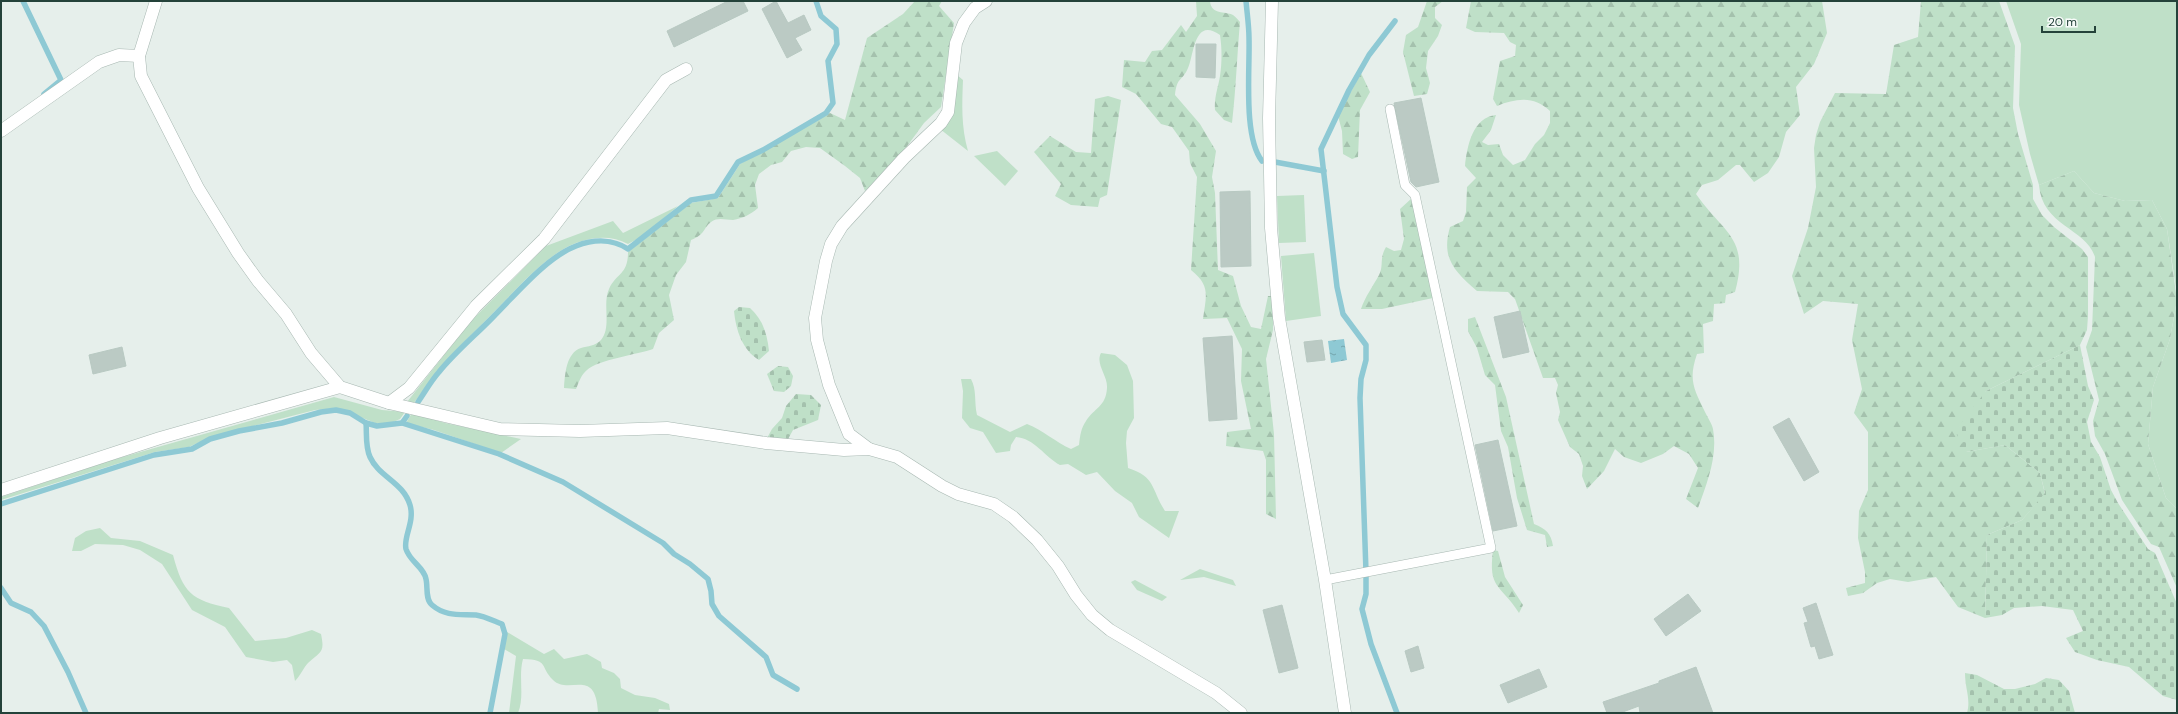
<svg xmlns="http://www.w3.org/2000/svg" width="2178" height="714" viewBox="0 0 2178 714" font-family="'DM Sans',sans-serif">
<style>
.grass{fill:#bfe0c8}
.forest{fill:url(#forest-firs)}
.cemetery{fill:url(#cemetery-stones)}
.water{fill:url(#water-ripples)}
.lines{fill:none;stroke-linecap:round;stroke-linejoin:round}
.stream{stroke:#8ec9d4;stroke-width:5.5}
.building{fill:#bbcac4;stroke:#b8c9c2}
.service-casing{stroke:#a8b8b2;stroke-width:10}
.minor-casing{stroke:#a8b8b2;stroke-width:13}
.service{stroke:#fff;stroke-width:9}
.minor{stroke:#fff;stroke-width:12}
</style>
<defs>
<pattern id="forest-firs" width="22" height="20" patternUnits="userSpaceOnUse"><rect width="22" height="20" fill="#bfe0c8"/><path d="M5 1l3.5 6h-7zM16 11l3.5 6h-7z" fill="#a4c1ad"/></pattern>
<pattern id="cemetery-stones" width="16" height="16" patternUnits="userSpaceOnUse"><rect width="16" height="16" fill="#bfe0c8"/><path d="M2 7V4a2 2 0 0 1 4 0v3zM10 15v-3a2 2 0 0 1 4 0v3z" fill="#a4c1ad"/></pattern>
<pattern id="water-ripples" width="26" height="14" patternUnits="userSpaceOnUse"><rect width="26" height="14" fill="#8ec9d4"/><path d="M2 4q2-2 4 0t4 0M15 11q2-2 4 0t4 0" fill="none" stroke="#74a5ad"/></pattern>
</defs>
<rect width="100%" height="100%" fill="#e6efeb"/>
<g class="grass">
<polygon points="2006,1 2177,1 2177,295 2167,229 2152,200 2125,201 2094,193 2074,171 2039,185 2030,154 2019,105 2021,44"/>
<path d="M957,75L963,80C962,104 961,127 968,151L940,129Z"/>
<polygon points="997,151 1018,171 1005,186 974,156"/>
<polygon points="1304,195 1306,242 1279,243 1277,196"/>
<path d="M678,206L643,236L628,244C610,234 588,237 569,246C540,261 517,289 494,312C476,331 455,349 438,370C429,381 422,393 413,404L407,402L471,321L546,246L613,221L623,233Z"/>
<polygon points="1314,253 1321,316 1286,321 1281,256"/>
<polygon points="2177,300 2177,509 2166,498 2148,444 2153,387 2170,339"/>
<path d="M1101,353L1115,355L1127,365L1133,381L1134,418L1127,431L1126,443L1128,468C1156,477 1151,489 1165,511H1179L1169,538L1139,517L1132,503L1115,491L1097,472L1086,475L1068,464L1060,465C1045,457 1034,438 1016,437L1011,445L1010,451L996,453L983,432L970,428L962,418L963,391L961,379H971C977,390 974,402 977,415L1010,432L1027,424C1043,430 1055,442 1071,449L1079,445C1080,436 1081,428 1086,421C1094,408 1106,407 1107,388C1108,376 1095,364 1101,353Z"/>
<polygon points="334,397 382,410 405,412 400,419 391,423 375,423 338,408 315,410 210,437 189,447 155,452 1,500 1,497 112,460"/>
<polygon points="412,413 445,423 521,439 501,453 434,430 406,423"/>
<path d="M100,528L111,538L140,541L173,555C183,593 191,600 229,608L255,641L286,638L312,630L321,634C325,653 321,651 308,663C304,667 300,676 295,681L292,665L287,660L273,662L246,657L225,627L192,610L162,564L140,550L123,545L95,544L81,551H72L75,538L86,531Z"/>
<polygon points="1200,569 1233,580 1236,586 1204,577 1180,580"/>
<polygon points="1135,580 1167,597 1162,601 1137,590 1131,582"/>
<path d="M507,632L544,654L554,649L564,659L587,654L601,662L602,668L614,673L620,679L621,688L635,695L655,698L669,704L670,710L659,709L658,713H598C596,666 569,696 553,680C539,666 550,660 523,659C518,677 525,696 518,713H509L516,656L504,649Z"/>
</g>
<g class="forest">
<path d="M915,1H942L939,6L954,23L941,107L924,123L905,149L865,191L860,178L845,166L820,148L806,147L791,151L782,162L771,165L759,174L755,185L758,208C750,215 743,218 733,220C725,220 718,217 711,222C703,228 706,234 691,240L686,262L676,275L669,295L674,320L659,333L653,349C639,354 597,360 587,370C581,375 579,382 576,389L564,388C565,374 566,353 581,348C588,346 595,346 601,340C612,327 602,304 609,289C617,272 628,275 628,252L691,203L718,198L740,164L830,113L845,120L867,38L903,14Z"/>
<path d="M1196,1H1210C1211,15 1225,11 1233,15C1236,17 1238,20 1240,22C1237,56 1236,89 1232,123L1224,120L1215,110C1214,97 1218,88 1220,76C1222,62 1222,49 1220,35C1194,16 1194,55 1188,68C1182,82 1177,76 1175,95L1200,124L1216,151L1212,177L1215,193L1218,270L1233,276L1241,306L1251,327L1261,329L1268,296H1273V330L1266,359L1274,434L1276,519L1266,514V460L1263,451L1226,446L1227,432L1251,429L1241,381L1242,349L1227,318L1203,319C1206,296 1211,286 1191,270L1197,177L1190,163L1189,151L1172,127L1161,124L1136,94L1122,87L1124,60L1145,62L1152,51L1162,50L1181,25L1186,32L1197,16Z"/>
<polygon points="1427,1 1443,1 1435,7 1435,18 1442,25 1438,36 1428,51 1426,68 1430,83 1427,94 1414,96 1403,52 1406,35 1418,27"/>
<path d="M1471,1H1822L1827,33L1814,64L1796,87L1800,115L1786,132L1779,157L1768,173L1754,182L1740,165H1736L1718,180L1702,185L1696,194C1723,233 1750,237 1735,292L1726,295L1725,303L1714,304L1713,321L1703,324L1704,353L1697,354C1688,380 1694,389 1705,412C1708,418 1712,424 1713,429C1718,456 1707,483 1698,508L1686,499L1698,468L1689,454L1674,446L1663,454L1641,463L1624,457L1615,449L1604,471L1587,489L1582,476L1583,466L1579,454L1570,447L1558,420L1560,412L1556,393L1558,385L1555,378H1543L1515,299L1508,292L1477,291C1454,271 1441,258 1450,227L1463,221L1466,212L1467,187L1476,178L1465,166C1467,146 1473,117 1496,115L1491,130L1482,142L1488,145L1499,144L1503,155L1513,165L1525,160L1535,144L1544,135L1550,123V111C1534,96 1517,98 1497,106L1493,99L1500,61L1515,56L1516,45L1510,42L1504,33L1475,32L1466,28Z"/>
<polygon points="1921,1 1999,1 2015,46 2013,108 2018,134 2033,185 2033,199 2042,215 2054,227 2082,249 2088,257 2088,316 2087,330 2080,345 1986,391 1966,452 2005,445 2040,473 2045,494 2022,520 1987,535 1985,618 1958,607 1936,577 1908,582 1890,579 1877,583 1863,593 1848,596 1846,588 1865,583 1865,572 1858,538 1859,511 1868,490 1868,432 1854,413 1862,389 1852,340 1858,304 1823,301 1804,314 1792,276 1808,228 1816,187 1814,148 1816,135 1820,122 1835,93 1886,94 1894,45 1918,37"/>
<polygon points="1361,73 1370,92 1360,110 1358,157 1352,159 1343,154 1342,131 1338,116"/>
<polygon points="1108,96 1121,100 1107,195 1100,198 1098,207 1071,205 1055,196 1061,184 1034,152 1050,136 1076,152 1091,153 1095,99"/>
<path d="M2074,171L2094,193L2125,201L2152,200L2167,229L2177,300L2170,339L2153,387L2148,444L2166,498L2177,509V588L2159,547L2151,544L2122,500L2105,454L2095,436L2093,421L2099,400L2086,347L2092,330L2095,257C2086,228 2042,226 2039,185Z"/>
<path d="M1412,198L1433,298L1382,309H1361C1365,297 1373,286 1379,275C1384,265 1379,259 1386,247L1394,251L1401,250L1404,239L1400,209Z"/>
<path d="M1475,317L1506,397L1534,524C1546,529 1551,533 1553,546L1547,547L1545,535L1527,530L1517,498L1508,447L1501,431L1495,385L1485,375L1477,348L1468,331V319Z"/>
<path d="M1493,550L1498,551L1505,577L1523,605L1519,613C1500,583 1488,590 1493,550Z"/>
</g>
<g class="cemetery">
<path d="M739,307L750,308C763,320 767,333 769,351L759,360C742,350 736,330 734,311Z"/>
<polygon points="2080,345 2088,386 2094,400 2087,422 2091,442 2100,457 2111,490 2118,503 2148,549 2155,553 2177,604 2177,700 2163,696 2129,667 2097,660 2075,652 2066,638 2083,631 2073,610 2042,606 2014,608 2002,615 1985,618 1987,535 2022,520 2045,493 2040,473 2005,445 1966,452 1955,431 1986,391"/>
<polygon points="778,366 788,367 793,376 791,386 784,392 774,391 767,374"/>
<polygon points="796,394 811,395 821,405 818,420 793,430 787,441 766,440 772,429 782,418 786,406"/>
<path d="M1965,673L1977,675L2004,689H2015L2035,684L2046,678L2059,680L2069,691L2075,713H1967C1971,699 1965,689 1965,673Z"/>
</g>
<polygon class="water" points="1344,339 1347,360 1331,363 1328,341"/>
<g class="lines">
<g class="stream">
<polyline points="23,1 61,80 44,94"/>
<path d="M1246,1C1247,13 1249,26 1249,38C1250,70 1243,137 1262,161"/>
<polyline points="1395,21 1369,55 1349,90 1321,149 1337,287 1343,314 1366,345 1366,360 1361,379 1360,398 1366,572 1366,594 1362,609 1371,644 1397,713"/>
<polyline points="1275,162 1324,171"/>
<path d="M418,402C425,392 431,381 439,372C456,351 477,334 495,315C517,293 547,257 576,246C594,239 613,239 628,249L691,200L716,196L738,162L763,150L826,113L833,103L828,61L837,44L836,29L821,16L816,1"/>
<path d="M366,423C367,434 365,446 370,457C379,477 403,482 410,505C415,522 403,537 406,549C410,562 424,567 426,579C428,587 425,599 432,605C446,617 460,614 476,615C484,616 494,621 502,624L505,634L490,713"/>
<polyline points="402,423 499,454 563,482 663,543 674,554 690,564 708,579 711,591 712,604 719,616 766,657 773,675 797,689"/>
<polyline points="1,504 154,455 192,449 210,439 239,431 282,423 321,412 336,410 350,413 366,423 377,426 402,423 407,416"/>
<polyline points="1,588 11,603 31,612 44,626 68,672 86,713"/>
</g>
</g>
<g class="building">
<polygon points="728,1 743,1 748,11 674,47 667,31"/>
<polygon points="776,1 788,23 804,15 811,30 795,38 802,50 787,58 762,9"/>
<polygon points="1196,44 1216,44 1215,78 1196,77"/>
<polygon points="1421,98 1439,182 1416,187 1411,182 1394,103"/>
<polygon points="1250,191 1251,266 1221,267 1220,192"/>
<polygon points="1520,311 1529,352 1503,358 1494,317"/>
<polygon points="1232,336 1237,419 1209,421 1203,338"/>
<polygon points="1322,340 1325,360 1307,362 1304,342"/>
<polygon points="122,347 126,366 93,374 89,355"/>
<polygon points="1789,418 1819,472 1804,481 1773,427"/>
<polygon points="1498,440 1517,526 1493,531 1475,445"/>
<polygon points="1688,594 1701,611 1666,636 1654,619"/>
<polygon points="1816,603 1833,655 1819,659 1815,646 1811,647 1804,623 1808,622 1803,608"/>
<polygon points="1282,605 1298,668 1279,673 1263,610"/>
<polygon points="1418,646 1424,668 1411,672 1405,651"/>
<polygon points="1696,667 1713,713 1640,713 1639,706 1620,713 1607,713 1603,702 1659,683 1659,681"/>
<polygon points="1539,669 1547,687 1508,703 1500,685"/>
</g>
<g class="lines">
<defs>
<polyline id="service" points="1325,580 1491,548 1415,195 1405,185 1390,109"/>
<g id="minor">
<polyline points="156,1 139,56 141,76 198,188 238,253 258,281 286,314 311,353 340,387 389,403 500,429 580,431 667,428 766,443 844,450 869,449 897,457 942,486 958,494 994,504 1013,517 1037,540 1058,566 1076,595 1092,615 1110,630 1216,693 1241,713"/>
<polyline points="1272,1 1269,118 1271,228 1279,318 1325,580 1345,713"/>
<polyline points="1,131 99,62 119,55 139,56"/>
<polyline points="389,403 409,388 476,306 544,239 666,80 686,69"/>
<polyline points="869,449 849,434 829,385 817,340 815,318 826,261 831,244 842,226 904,158 941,123 948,112 956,43 964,23 975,8 986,1"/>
<polyline points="1,490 160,438 340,387"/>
</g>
</defs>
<use href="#service" class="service-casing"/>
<use href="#minor" class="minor-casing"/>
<use href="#service" class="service"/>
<use href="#minor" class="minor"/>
</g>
<rect width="2178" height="714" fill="none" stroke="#24423a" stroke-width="4"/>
<path d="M2042 26v6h53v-6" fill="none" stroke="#24423a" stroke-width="2"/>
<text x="2048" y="26" font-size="12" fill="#24423a" stroke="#f7fbf9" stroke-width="3" paint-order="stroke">20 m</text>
</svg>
